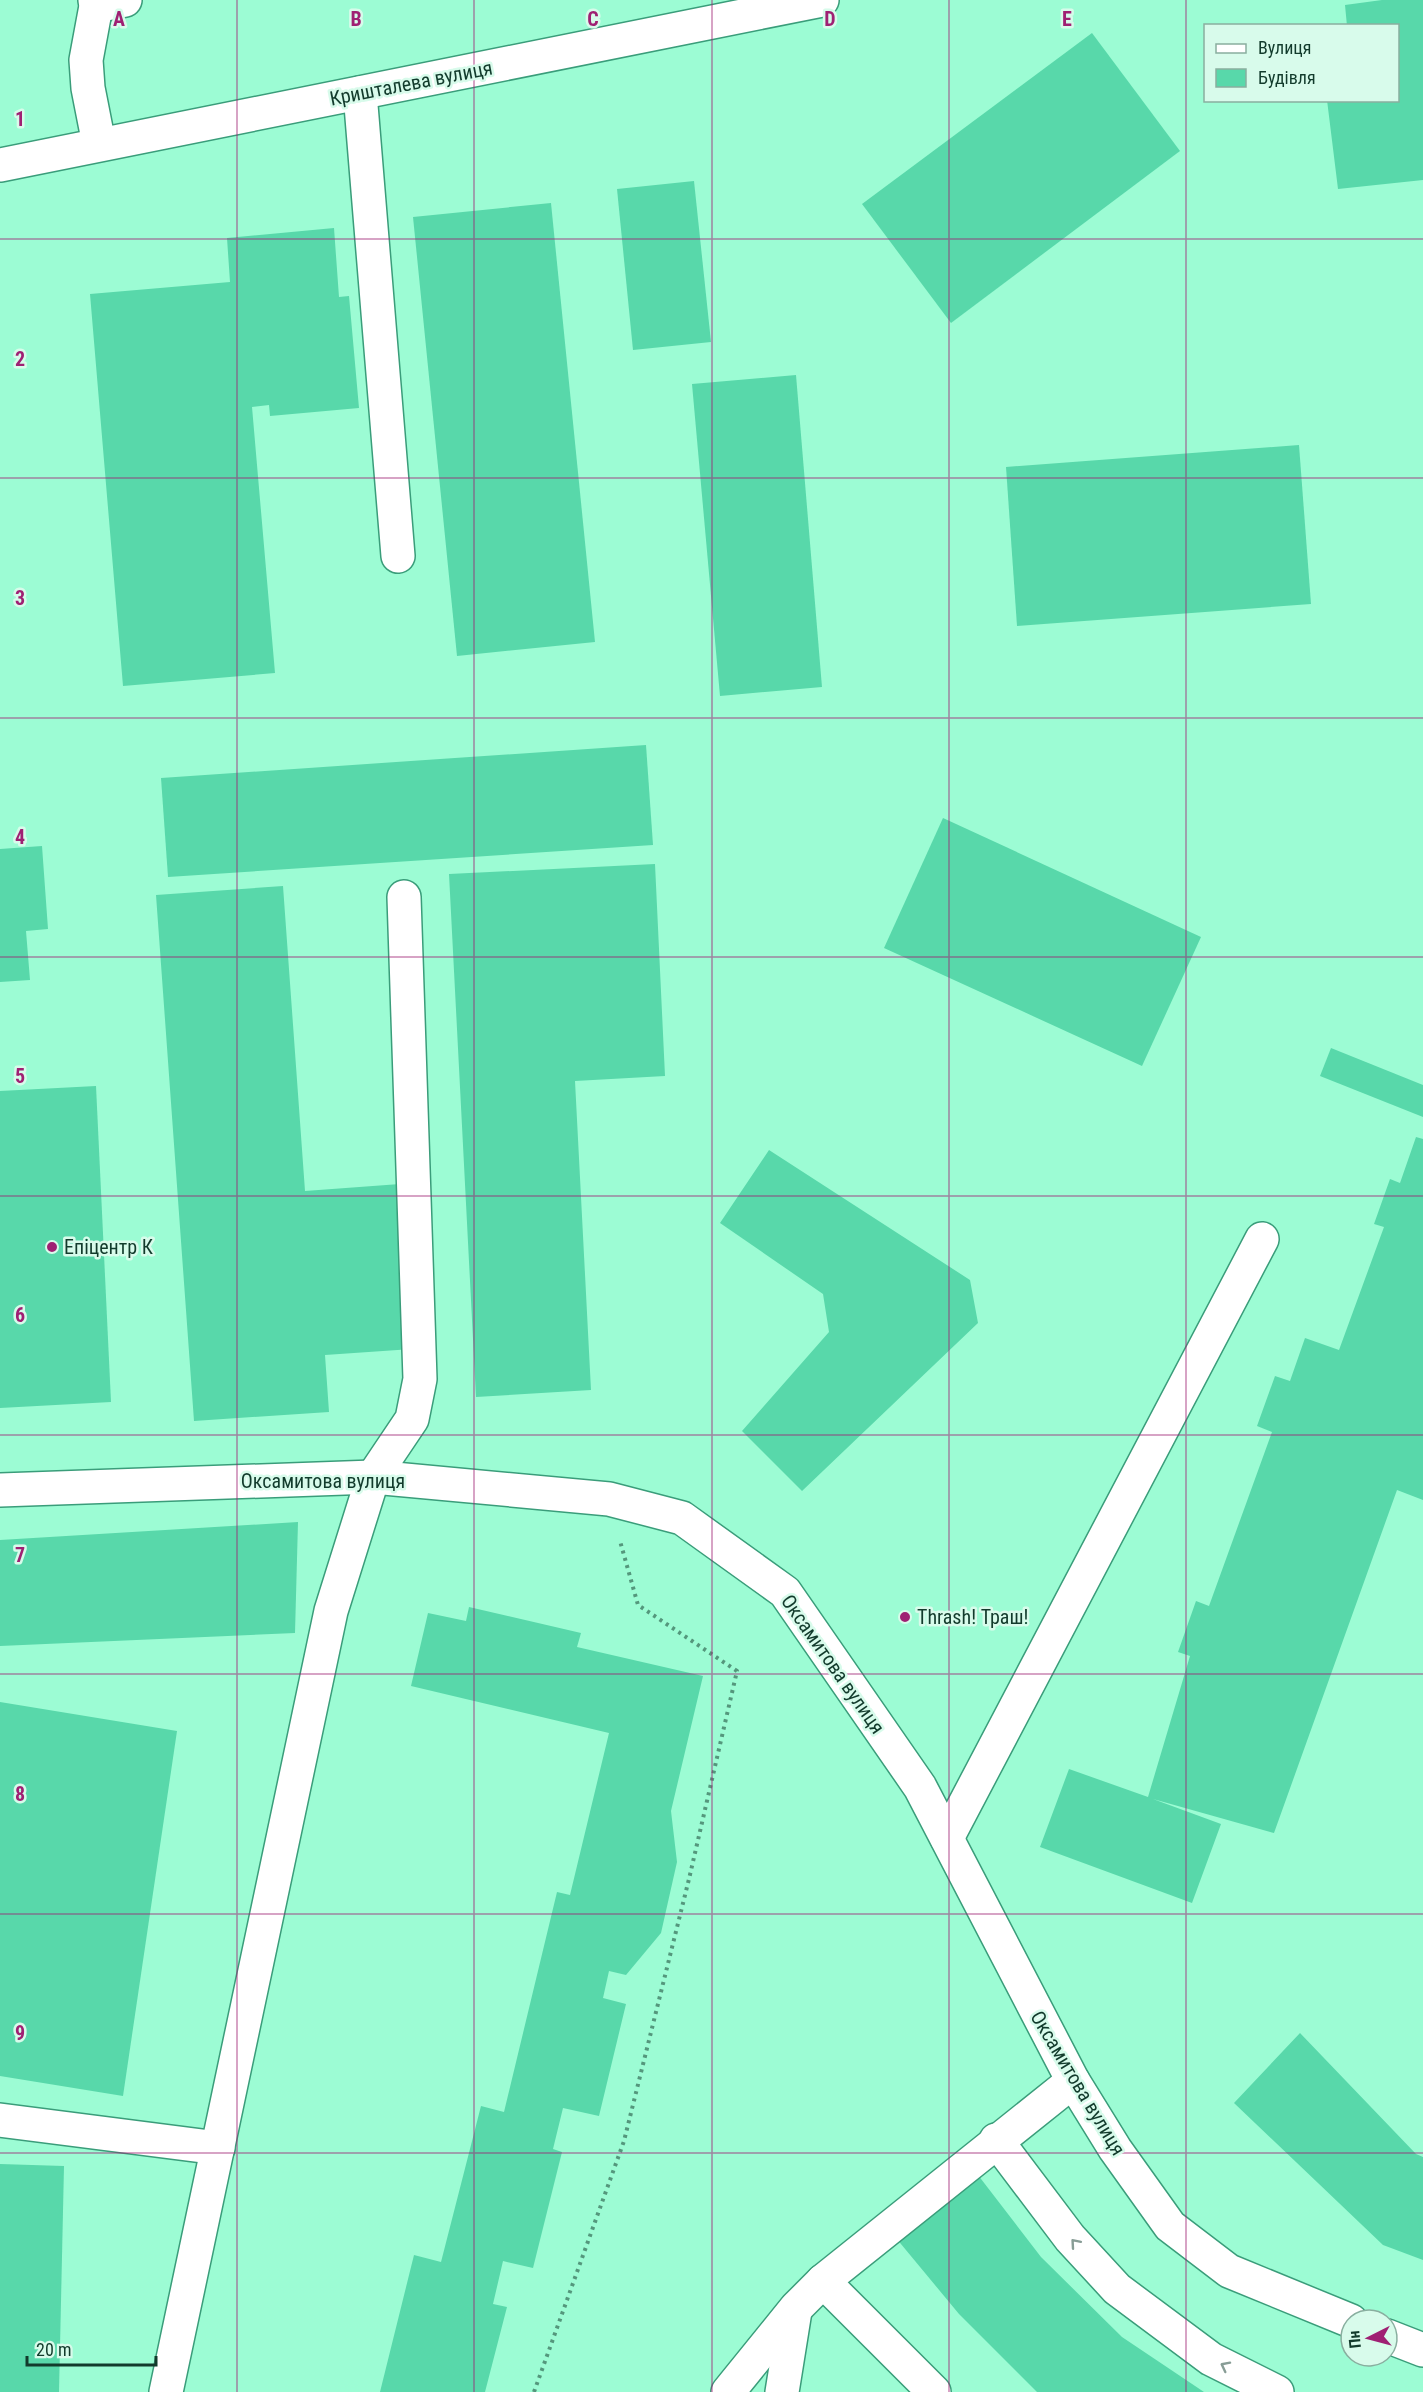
<svg xmlns="http://www.w3.org/2000/svg" width="1423" height="2392" viewBox="0 0 1423 2392" font-family="'Roboto Condensed',sans-serif">
<style>
.building{fill:#58d8aa}
.lines{fill:none;stroke-linecap:round;stroke-linejoin:round}
.minor-casing{stroke:#3a9d7a;stroke-width:36}
.path{stroke:#54977c;stroke-width:4;stroke-dasharray:3 4.5;stroke-linecap:butt}
.minor{stroke:#fff;stroke-width:33}
.oneway{stroke:#889d96}
.grid{fill:none;stroke:#9f2073;stroke-width:1.5;stroke-opacity:0.55}
.poi-dot{fill:#9f2073;stroke:#d8fbeb;stroke-width:2}
.labels{text-anchor:middle;stroke-width:5;stroke-linejoin:round;paint-order:stroke}
.street-label{font-size:20px;fill:#123b2c;stroke:#d8fbeb}
.poi-label{font-size:20px;fill:#123b2c;stroke:#d8fbeb;text-anchor:start}
.grid-label{font-size:20px;text-anchor:middle;font-weight:bold;fill:#9f2073;stroke:#d8fbeb;stroke-width:5;stroke-linejoin:round;paint-order:stroke}
</style>
<rect width="100%" height="100%" fill="#9cfcd4"/>
<g class="building">
<polygon points="1382,0 1423,0 1423,180 1338,189 1327,100 1398,100 1398,26 1347,26 1345,5"/>
<polygon points="1092,33 1180,151 951,323 862,204"/>
<polygon points="694,181 711,342 633,350 617,189"/>
<polygon points="551,203 595,642 457,656 413,217"/>
<polygon points="334,228 339,297 349,296 359,408 270,416 269,405 252,407 275,673 123,686 90,294 230,282 227,238"/>
<polygon points="796,375 822,687 720,696 692,384"/>
<polygon points="1299,445 1311,604 1017,626 1006,467"/>
<polygon points="646,745 653,845 168,877 161,778"/>
<polygon points="943,818 1201,937 1142,1066 884,948"/>
<polygon points="42,846 48,929 26,931 30,980 0,982 0,849"/>
<polygon points="655,864 665,1076 575,1081 591,1390 476,1397 449,874"/>
<polygon points="283,886 305,1191 400,1184 412,1349 325,1355 329,1412 194,1421 156,895"/>
<polygon points="1331,1048 1423,1085 1423,1117 1320,1076"/>
<polygon points="96,1086 111,1402 0,1408 0,1091"/>
<polygon points="1416,1137 1423,1139 1423,1500 1397,1490 1274,1833 1153,1799 1221,1824 1192,1903 1040,1847 1069,1769 1148,1797 1190,1656 1178,1652 1196,1601 1209,1606 1272,1432 1257,1426 1275,1376 1290,1381 1305,1338 1339,1350 1384,1227 1374,1224 1390,1179 1400,1183"/>
<polygon points="769,1150 970,1280 978,1323 802,1491 742,1431 829,1332 823,1294 720,1223"/>
<polygon points="298,1522 295,1633 0,1646 0,1540"/>
<polygon points="469,1607 581,1633 577,1647 703,1676 671,1811 677,1862 661,1933 626,1975 609,1971 603,1998 626,2004 599,2116 563,2108 553,2149 562,2152 533,2268 503,2261 493,2304 507,2307 485,2392 380,2392 414,2255 441,2262 481,2106 504,2112 557,1892 570,1895 609,1733 411,1686 428,1613 466,1621"/>
<polygon points="0,1702 177,1731 123,2096 0,2076"/>
<polygon points="1300,2033 1416,2154 1423,2157 1423,2260 1383,2245 1234,2103"/>
<polygon points="0,2164 64,2166 59,2392 0,2392"/>
<polygon points="978,2175 1041,2257 1122,2337 1204,2392 1037,2392 959,2314 896,2238"/>
</g>
<g class="lines">
<defs>
<g id="minor">
<polyline points="95,0 96,6 86,60 88,88 99,144"/>
<polyline points="96,6 125,0"/>
<polyline points="360,93 398,556"/>
<polyline points="0,165 822,0"/>
<polyline points="0,1490 373,1477 609,1499 682,1518 785,1592 920,1787 1073,2081 1115,2149 1170,2226 1229,2271 1351,2321"/>
<polyline points="947,1838 1262,1239"/>
<polyline points="0,2120 218,2148"/>
<polyline points="996,2140 1070,2238 1117,2289 1211,2359 1277,2392"/>
<polyline points="1387,2336 1423,2350"/>
<polyline points="166,2392 331,1611 373,1477 412,1419 420,1379 404,897"/>
<polyline points="728,2392 796,2308 823,2281"/>
<polyline points="782,2392 795,2311"/>
<polyline points="934,2392 823,2281 1073,2081"/>
</g>
</defs>
<use href="#minor" class="minor-casing"/>
<polyline class="path" points="534,2392 624,2141 689,1879 737,1671 638,1605 620,1541"/>
<use href="#minor" class="minor"/>
</g>
<defs><path id="oneway-chevron" d="M-2-3.5L2.5 0L-2 3.5" fill="none" stroke-width="1.6" stroke-linecap="round" stroke-linejoin="round" transform="scale(1.5)"/></defs>
<g class="oneway">
<use href="#oneway-chevron" transform="translate(1075 2243) rotate(-131)"/>
<use href="#oneway-chevron" transform="translate(1225 2366) rotate(-153)"/>
</g>
<path class="grid" d="M237,0V2392M474,0V2392M712,0V2392M949,0V2392M1186,0V2392M0,239H1423M0,478H1423M0,718H1423M0,957H1423M0,1196H1423M0,1435H1423M0,1674H1423M0,1914H1423M0,2153H1423"/>
<g class="poi-dot">
<circle cx="52" cy="1247" r="6"/>
<circle cx="905" cy="1617" r="6"/>
</g>
<g class="labels">
<g class="street-label">
<text transform="translate(411 83) rotate(-11)" y="7">Кришталева вулиця</text>
<text x="323" y="1488">Оксамитова вулиця</text>
<text transform="translate(833 1664) rotate(55)" y="7">Оксамитова вулиця</text>
<text transform="translate(1078 2083) rotate(59)" y="7">Оксамитова вулиця</text>
</g>
<g class="poi-label">
<text x="64" y="1254">Епіцентр К</text>
<text x="917" y="1624">Thrash! Траш!</text>
</g>
</g>
<g class="grid-label">
<text x="119" y="26">A</text>
<text x="356" y="26">B</text>
<text x="593" y="26">C</text>
<text x="830" y="26">D</text>
<text x="1067" y="26">E</text>
<text x="20" y="126">1</text>
<text x="20" y="366">2</text>
<text x="20" y="605">3</text>
<text x="20" y="844">4</text>
<text x="20" y="1083">5</text>
<text x="20" y="1322">6</text>
<text x="20" y="1562">7</text>
<text x="20" y="1801">8</text>
<text x="20" y="2040">9</text>
</g>
<rect x="1204" y="24" width="195" height="78" fill="#d8fbeb" stroke="#89ae9f" stroke-width="1.5"/>
<rect x="1216" y="44" width="30" height="9" fill="#ffffff" stroke="#89ae9f" stroke-width="1.5"/>
<text x="1258" y="54" font-size="18" fill="#123b2c">Вулиця</text>
<rect x="1216" y="69" width="30" height="18" fill="#58d8aa" stroke="#89ae9f" stroke-width="1.5"/>
<text x="1258" y="84" font-size="18" fill="#123b2c">Будівля</text>
<g transform="translate(1369 2338) rotate(264)"><circle r="28" fill="#d8fbeb" stroke="#89ae9f" stroke-width="1.5"/>
<path d="M0-4.5L10 22L0 15L-10 22Z" fill="#9f2073"/>
<text y="-9" font-size="16" font-weight="bold" text-anchor="middle" fill="#123b2c">Пн</text>
</g>
<path d="M27 2356v9h129v-9" fill="none" stroke="#123b2c" stroke-width="3"/>
<text x="36" y="2356" font-size="18" fill="#123b2c" stroke="#d8fbeb" stroke-width="4.5" paint-order="stroke">20 m</text>
</svg>
